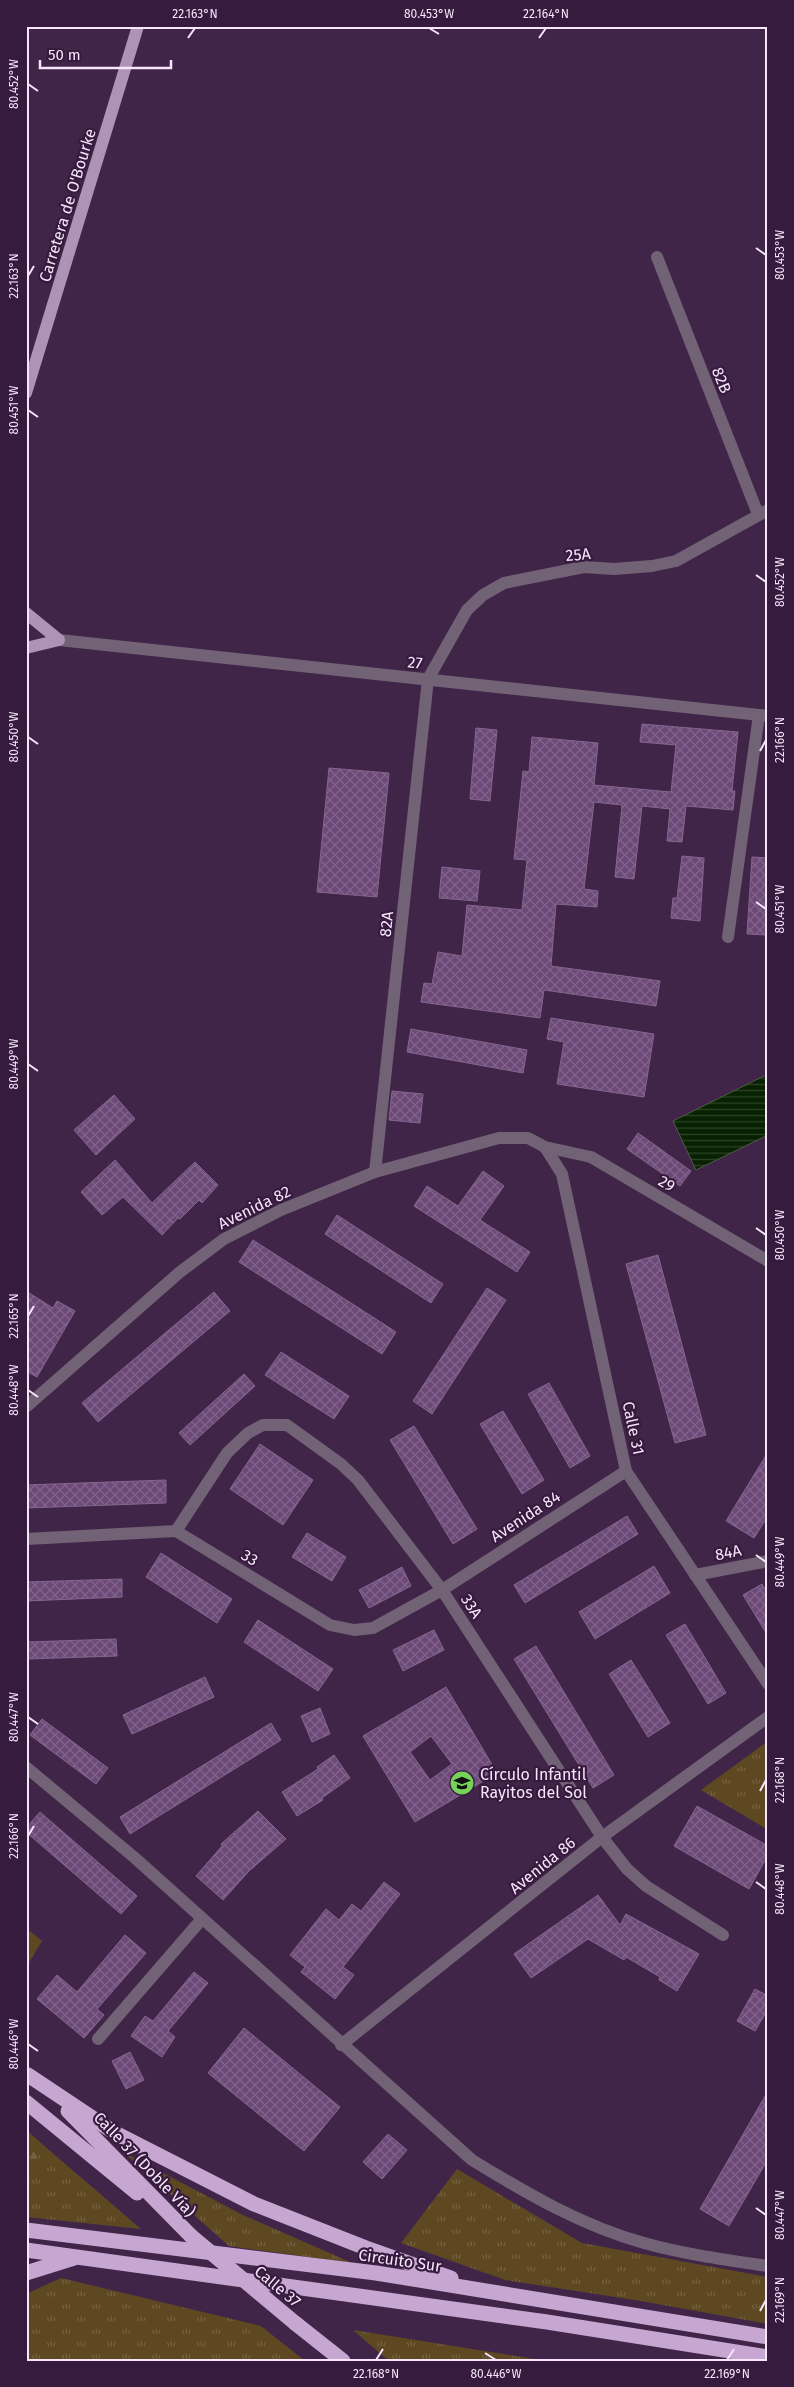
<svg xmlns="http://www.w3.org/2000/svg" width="794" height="2387" viewBox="0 0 794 2387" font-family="'Fira Sans',sans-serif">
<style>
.grass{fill:url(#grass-tufts)}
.forest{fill:url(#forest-firs)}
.water{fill:url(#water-rules);stroke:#4f5c4c}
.building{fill:url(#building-cross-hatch);stroke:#85668e;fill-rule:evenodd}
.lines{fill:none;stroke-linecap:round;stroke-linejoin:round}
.minor{stroke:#716375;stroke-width:12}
.major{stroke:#af93b7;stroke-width:12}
.highway{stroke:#c7a6d1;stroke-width:15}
.highway-bridge{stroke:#c7a6d1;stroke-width:15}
.ticks{fill:none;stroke:#f6e5fb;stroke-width:2}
.labels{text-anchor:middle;stroke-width:4.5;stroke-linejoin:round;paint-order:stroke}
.street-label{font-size:16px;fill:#f6e5fb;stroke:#361b3e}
.poi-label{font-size:16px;fill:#f6e5fb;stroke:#361b3e;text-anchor:start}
.neatline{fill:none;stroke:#f6e5fb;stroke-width:2}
.ticks-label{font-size:12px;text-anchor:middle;fill:#f6e5fb}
</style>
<defs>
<pattern id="grass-tufts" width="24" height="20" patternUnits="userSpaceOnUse" patternTransform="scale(1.25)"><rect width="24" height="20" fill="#5e4821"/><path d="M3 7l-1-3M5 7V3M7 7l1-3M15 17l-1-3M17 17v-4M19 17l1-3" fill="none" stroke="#766242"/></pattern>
<pattern id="forest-firs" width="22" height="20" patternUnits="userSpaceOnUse" patternTransform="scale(1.25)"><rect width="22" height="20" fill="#5e4821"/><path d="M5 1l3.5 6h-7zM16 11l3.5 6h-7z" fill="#766242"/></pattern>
<pattern id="water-rules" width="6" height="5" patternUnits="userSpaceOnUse" patternTransform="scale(1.25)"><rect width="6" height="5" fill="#082201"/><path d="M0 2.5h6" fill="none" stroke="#2d4227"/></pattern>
<pattern id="building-cross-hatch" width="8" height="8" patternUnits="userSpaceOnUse" patternTransform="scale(1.25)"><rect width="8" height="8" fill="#6d4978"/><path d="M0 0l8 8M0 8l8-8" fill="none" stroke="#82638c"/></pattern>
</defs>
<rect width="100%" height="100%" fill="#412549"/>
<g class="grass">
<polygon points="768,1741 768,1830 701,1790"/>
<polygon points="26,1928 42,1941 26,1967"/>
<polygon points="26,2130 42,2144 141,2229 26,2217"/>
<polygon points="123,2152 243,2215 352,2263 229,2246"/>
<polygon points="457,2169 582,2243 768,2277 768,2324 641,2301 505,2280 401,2243"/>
<polygon points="61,2278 261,2326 305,2361 26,2361 26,2294"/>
<polygon points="353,2330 547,2361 389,2361"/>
</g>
<polygon class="forest" points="26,2130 42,2144 26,2194"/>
<polygon class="water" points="768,1074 768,1135 696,1170 673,1121"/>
<g class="building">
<polygon points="642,724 738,732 732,791 735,791 733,810 686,806 682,842 667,841 670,809 642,806 634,879 615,877 622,805 594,802 584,889 598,891 597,907 556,904 551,966 660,981 656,1006 544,990 540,1018 421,1002 424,983 432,984 438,952 462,956 467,905 522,910 527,860 514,859 523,771 529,772 532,737 598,743 594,785 671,792 676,745 640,742"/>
<polygon points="476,728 497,730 490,801 470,799"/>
<polygon points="329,768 389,773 377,897 317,892"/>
<polygon points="682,856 704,858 700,921 671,918 673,898 677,898"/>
<polygon points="752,857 768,858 767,935 747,934"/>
<polygon points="442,867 480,871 477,901 439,898"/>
<polygon points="551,1018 654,1034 644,1097 557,1084 564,1042 547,1039"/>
<polygon points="411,1029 527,1050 523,1073 407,1052"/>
<polygon points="392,1091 423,1094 420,1123 389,1120"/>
<polygon points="114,1095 135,1119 96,1155 74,1130"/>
<polygon points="638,1133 691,1171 680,1186 627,1149"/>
<polygon points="115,1160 152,1203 195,1162 218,1185 202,1203 199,1200 180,1219 178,1218 162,1235 123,1197 102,1215 81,1192"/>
<polygon points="483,1171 504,1186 480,1220 530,1252 517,1272 414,1206 427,1186 458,1206"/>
<polygon points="337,1215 443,1284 431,1303 325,1234"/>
<polygon points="253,1240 396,1332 382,1354 239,1262"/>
<polygon points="658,1255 706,1435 675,1443 626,1264"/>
<polygon points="487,1288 506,1300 432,1414 413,1401"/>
<polygon points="26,1291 53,1308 57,1301 75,1311 37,1377 26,1371"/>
<polygon points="214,1292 230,1311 98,1422 82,1403"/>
<polygon points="281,1352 349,1396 334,1419 265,1375"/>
<polygon points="244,1374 255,1386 190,1445 179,1433"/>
<polygon points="549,1383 590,1456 570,1468 528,1394"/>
<polygon points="503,1411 544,1480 522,1494 480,1424"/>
<polygon points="414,1426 477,1529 453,1544 390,1440"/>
<polygon points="260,1444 313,1480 283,1525 230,1489"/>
<polygon points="768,1452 768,1516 754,1538 726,1521"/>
<polygon points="166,1480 166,1503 26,1508 26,1485"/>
<polygon points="627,1516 638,1534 525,1603 514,1585"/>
<polygon points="307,1533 346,1557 332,1581 292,1557"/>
<polygon points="161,1553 232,1599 217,1623 146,1577"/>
<polygon points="654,1566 670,1593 595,1639 579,1612"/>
<polygon points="402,1567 411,1586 369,1608 359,1590"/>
<polygon points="122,1579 122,1597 26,1601 26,1582"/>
<polygon points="762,1584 768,1594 768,1636 743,1595"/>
<polygon points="258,1620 333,1669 318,1691 244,1642"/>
<polygon points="685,1624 726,1693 708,1704 666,1635"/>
<polygon points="434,1630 444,1650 403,1671 393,1650"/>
<polygon points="116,1639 117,1656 27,1659 27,1642"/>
<polygon points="536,1646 614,1775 593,1788 514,1659"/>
<polygon points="631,1660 670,1723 648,1737 609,1674"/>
<polygon points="205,1677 214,1697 132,1734 123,1715"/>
<path d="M446,1687L497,1773L415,1822L363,1736ZM431,1736L452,1764L430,1780L410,1752Z"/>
<polygon points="320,1708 330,1734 312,1742 301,1716"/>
<polygon points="42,1719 108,1768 96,1784 30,1735"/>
<polygon points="271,1723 281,1740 130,1834 120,1817"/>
<polygon points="334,1755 350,1778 322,1798 323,1800 297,1816 282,1792 318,1769 317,1767"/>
<polygon points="697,1806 768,1846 768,1855 749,1889 674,1846"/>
<polygon points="258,1811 286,1839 249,1871 223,1900 196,1876 222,1846 221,1844"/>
<polygon points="40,1812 137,1896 121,1914 26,1832 26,1828"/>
<polygon points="384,1882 400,1894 343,1967 354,1975 335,1999 301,1972 305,1967 290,1955 326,1909 339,1920 352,1904 361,1911"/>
<polygon points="598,1895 620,1925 626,1914 699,1954 677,1991 659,1980 660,1977 626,1957 624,1960 588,1939 531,1978 514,1954"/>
<polygon points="125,1935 146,1953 97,2009 104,2015 84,2038 37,1999 57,1975 77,1992"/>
<polygon points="194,1972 208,1983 168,2031 175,2037 162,2057 131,2036 145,2016 153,2021"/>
<polygon points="755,1989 768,1996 768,2009 755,2031 737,2021"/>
<polygon points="244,2028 340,2107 304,2151 208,2073"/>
<polygon points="130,2052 144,2080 126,2089 112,2061"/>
<polygon points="768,2091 768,2159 729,2226 700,2209"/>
<polygon points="388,2134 407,2150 382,2179 363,2162"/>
</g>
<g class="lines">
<g class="minor">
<polyline points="657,257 758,514"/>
<polyline points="59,640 768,716"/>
<polyline points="728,937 759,715"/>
<polyline points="545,1147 562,1174 626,1471 768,1684"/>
<polyline points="375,1172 428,679 467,610 483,595 504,583 584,567 614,569 652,566 676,561 768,510"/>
<polyline points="26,1407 180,1272 224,1239 281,1210 375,1172 499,1138 528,1138 545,1147 591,1157 768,1261"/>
<polyline points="176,1531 227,1453 248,1433 263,1425 287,1425 341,1464 358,1480 442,1590 602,1837 627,1869 646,1886 723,1935"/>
<polyline points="26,1539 176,1531 330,1625 354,1630 373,1628 442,1590 626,1471"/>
<polyline points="695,1575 768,1561"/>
<path d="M26,1767L135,1858L472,2160C526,2193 582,2226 644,2243C683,2254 727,2260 768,2266"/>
<polyline points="98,2039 201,1920"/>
<polyline points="341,2045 602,1837 768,1717"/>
</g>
<g class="major">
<polyline points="26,393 138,26"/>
<polyline points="26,613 59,640 26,648"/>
</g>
<g class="highway">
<polyline points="28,2075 115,2133 254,2204 366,2248 451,2278"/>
<polyline points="26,2102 137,2193"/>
<polyline points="68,2111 191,2236"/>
<polyline points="26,2230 376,2273 768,2337"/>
<polyline points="26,2250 547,2322 768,2357"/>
<polyline points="26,2273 74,2258"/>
<polyline points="295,2323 343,2361"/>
</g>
<polyline class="highway-bridge" points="191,2236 295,2323"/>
</g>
<path class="ticks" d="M429,28L439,34M188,38L195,28M539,38L546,28M28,84L38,91M756,248L766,255M28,276L34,266M28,410L38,417M756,575L766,582M28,737L38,744M760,751L766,740M756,902L766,909M28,1064L38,1071M756,1228L766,1235M28,1316L34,1306M28,1390L38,1397M756,1555L766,1562M28,1717L38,1724M760,1791L766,1780M28,1836L34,1826M756,1882L766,1889M28,2044L38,2051M756,2208L766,2215M760,2311L766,2300M485,2353L496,2360M376,2360L383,2349M727,2360L734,2349"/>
<defs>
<symbol id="school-disc" viewBox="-11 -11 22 22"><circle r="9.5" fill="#77d259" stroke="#361b3e"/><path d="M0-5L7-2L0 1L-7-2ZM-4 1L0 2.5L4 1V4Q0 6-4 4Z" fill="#111"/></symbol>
</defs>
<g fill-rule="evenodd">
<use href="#school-disc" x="448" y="1769" width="28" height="28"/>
</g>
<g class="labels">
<g class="street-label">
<text transform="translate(67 205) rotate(-73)" y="6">Carretera de O'Bourke</text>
<text transform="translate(722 380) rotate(68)" y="6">82B</text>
<text transform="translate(578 554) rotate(-5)" y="6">25A</text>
<text transform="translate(415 662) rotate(6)" y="6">27</text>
<text transform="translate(386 924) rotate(-84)" y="6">82A</text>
<text transform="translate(667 1183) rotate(30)" y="6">29</text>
<text transform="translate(254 1207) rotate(-26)" y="6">Avenida 82</text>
<text transform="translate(634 1428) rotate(78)" y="6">Calle 31</text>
<text transform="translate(525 1516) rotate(-33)" y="6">Avenida 84</text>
<text transform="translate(728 1552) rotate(-11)" y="6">84A</text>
<text transform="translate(250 1557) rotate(31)" y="6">33</text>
<text transform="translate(472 1606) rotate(57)" y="6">33A</text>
<text transform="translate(542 1865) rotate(-39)" y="6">Avenida 86</text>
<text transform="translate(145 2164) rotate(46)" y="6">Calle 37 (Doble Vía)</text>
<text transform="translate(400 2260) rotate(8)" y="6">Circuito Sur</text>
<text transform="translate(278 2286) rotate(40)" y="6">Calle 37</text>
</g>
<g class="poi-label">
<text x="480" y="1780">Círculo Infantil<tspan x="480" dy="18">Rayitos del Sol</tspan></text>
</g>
</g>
<rect width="794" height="2387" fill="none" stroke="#361b3e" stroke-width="55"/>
<path d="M40 60v8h131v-8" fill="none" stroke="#f6e5fb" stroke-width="2.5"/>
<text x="48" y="60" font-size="15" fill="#f6e5fb" stroke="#361b3e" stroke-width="4" paint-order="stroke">50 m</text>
<rect x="28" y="28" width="738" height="2332" class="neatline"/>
<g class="ticks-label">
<text x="195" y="18">22.163°N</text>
<text x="429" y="18">80.453°W</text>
<text x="546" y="18">22.164°N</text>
<text transform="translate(14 84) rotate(-90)" y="4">80.452°W</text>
<text transform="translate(780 255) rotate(-90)" y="4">80.453°W</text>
<text transform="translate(14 276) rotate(-90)" y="4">22.163°N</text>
<text transform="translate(14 410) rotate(-90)" y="4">80.451°W</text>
<text transform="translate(780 582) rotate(-90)" y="4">80.452°W</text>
<text transform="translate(14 737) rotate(-90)" y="4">80.450°W</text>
<text transform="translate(780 740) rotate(-90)" y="4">22.166°N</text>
<text transform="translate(780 909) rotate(-90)" y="4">80.451°W</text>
<text transform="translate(14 1064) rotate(-90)" y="4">80.449°W</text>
<text transform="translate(780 1235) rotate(-90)" y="4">80.450°W</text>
<text transform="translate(14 1316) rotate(-90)" y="4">22.165°N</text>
<text transform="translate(14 1390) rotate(-90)" y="4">80.448°W</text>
<text transform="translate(780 1562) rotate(-90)" y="4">80.449°W</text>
<text transform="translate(14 1717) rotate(-90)" y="4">80.447°W</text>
<text transform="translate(780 1780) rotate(-90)" y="4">22.168°N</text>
<text transform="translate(14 1836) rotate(-90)" y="4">22.166°N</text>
<text transform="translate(780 1889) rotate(-90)" y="4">80.448°W</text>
<text transform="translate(14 2044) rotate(-90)" y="4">80.446°W</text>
<text transform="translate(780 2215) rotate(-90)" y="4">80.447°W</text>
<text transform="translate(780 2300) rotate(-90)" y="4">22.169°N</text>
<text x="376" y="2378">22.168°N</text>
<text x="496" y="2378">80.446°W</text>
<text x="727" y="2378">22.169°N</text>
</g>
</svg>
